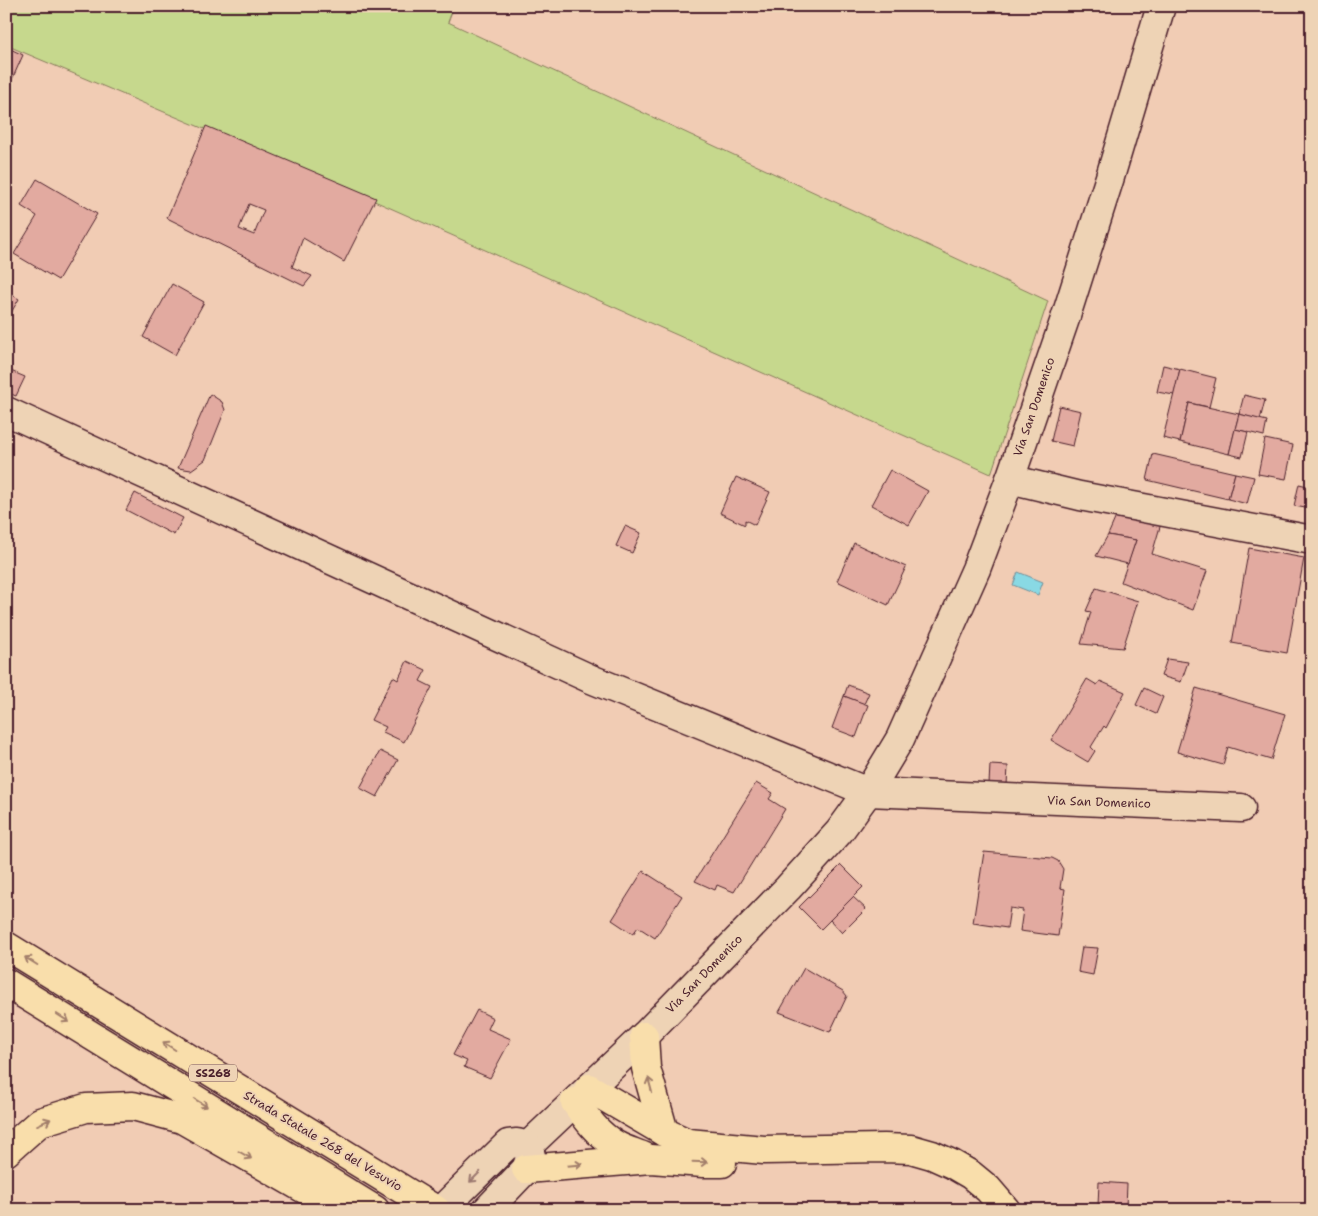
<svg xmlns="http://www.w3.org/2000/svg" width="1318" height="1216" viewBox="0 0 1318 1216" font-family="'Shantell Sans',sans-serif">
<style>
.green{fill:#c6d88d;stroke:#887c5c}
.water{fill:#89d9e4;stroke:#708f9a}
.building{fill:#e2aaa0;stroke:#4a1f2b;fill-rule:evenodd}
.lines{fill:none;stroke-linecap:round;stroke-linejoin:round}
.minor-casing{stroke:#4a1f2b;stroke-width:31}
.highway-casing{stroke:#4a1f2b;stroke-width:31}
.minor{stroke:#eed3b5;stroke-width:28}
.highway{stroke:#f9deab;stroke-width:28}
.oneway{stroke:#a27e6b}
.oneway2{stroke:#9c7970}
.labels{text-anchor:middle;stroke-width:4;stroke-linejoin:round;paint-order:stroke}
.shield{fill:#eed3b5;stroke:#7b5554;stroke-width:1}
.shield-label{font-size:11px;font-weight:bold;fill:#4a1f2b}
.street-label{font-size:12px;fill:#4a1f2b;stroke:#eed3b5}
</style>
<rect width="100%" height="100%" fill="#f1ccb4"/>
<filter id="ink" filterUnits="userSpaceOnUse"><feTurbulence type="fractalNoise" baseFrequency=".02" numOctaves="2"/><feDisplacementMap in="SourceGraphic" scale="10" xChannelSelector="R" yChannelSelector="G"/><feConvolveMatrix kernelMatrix="1 2 1 2 8 2 1 2 1" color-interpolation-filters="sRGB"/></filter>
<g filter="url(#ink)">
<polygon class="green" points="6,6 454,6 448,22 1048,301 991,474 379,203 6,45"/>
<polygon class="water" points="1018,572 1043,582 1038,595 1013,585"/>
<g class="building">
<polygon points="6,47 23,55 6,93"/>
<path d="M206,126L376,198L344,262L303,238L292,267L312,276L304,286L167,218ZM249,204L264,210L254,235L239,229Z"/>
<polygon points="37,179 97,214 58,280 14,254 37,216 21,206"/>
<polygon points="172,284 204,302 175,355 143,337"/>
<polygon points="6,291 19,299 6,321"/>
<polygon points="1163,365 1180,369 1174,395 1157,392"/>
<polygon points="6,369 25,377 16,396 6,392"/>
<polygon points="1180,369 1216,378 1209,407 1189,403 1180,442 1163,438"/>
<polygon points="210,394 222,402 225,410 205,460 191,470 178,468"/>
<polygon points="1244,395 1265,400 1260,420 1239,414"/>
<polygon points="1189,403 1239,414 1229,454 1180,442"/>
<polygon points="1059,406 1081,411 1073,446 1051,441"/>
<polygon points="1239,414 1267,421 1264,436 1235,429"/>
<polygon points="1235,429 1248,432 1242,457 1229,454"/>
<polygon points="1265,439 1293,445 1286,479 1258,474"/>
<polygon points="1153,454 1235,473 1228,499 1147,480"/>
<polygon points="890,470 928,491 909,525 871,505"/>
<polygon points="1235,473 1254,477 1247,504 1228,499"/>
<polygon points="736,477 770,492 755,525 745,520 745,525 720,513"/>
<polygon points="1299,484 1312,487 1311,509 1294,506"/>
<polygon points="135,493 183,518 174,535 126,510"/>
<polygon points="1119,510 1162,520 1152,554 1207,571 1193,610 1121,582 1136,540 1108,535"/>
<polygon points="625,526 641,533 632,553 616,546"/>
<polygon points="1108,535 1136,540 1128,564 1096,556"/>
<polygon points="854,543 906,567 888,605 837,581"/>
<polygon points="1249,548 1304,558 1287,653 1232,643"/>
<polygon points="1096,588 1138,601 1123,648 1081,644 1091,612 1086,611"/>
<polygon points="1167,659 1188,662 1181,682 1161,676"/>
<polygon points="407,661 426,670 420,681 432,687 404,742 383,732 386,727 371,720 393,677 398,680"/>
<polygon points="1087,679 1097,685 1100,681 1125,692 1106,728 1104,726 1091,747 1095,751 1088,762 1051,740"/>
<polygon points="848,685 869,693 864,704 844,696"/>
<polygon points="1144,688 1163,697 1156,714 1136,705"/>
<polygon points="1196,688 1285,714 1271,760 1228,747 1223,765 1177,752"/>
<polygon points="844,696 868,705 856,737 832,728"/>
<polygon points="380,751 398,760 377,797 360,788"/>
<polygon points="990,765 1008,766 1007,785 989,784"/>
<polygon points="756,783 773,793 769,799 785,809 734,892 717,885 715,890 695,881"/>
<polygon points="984,852 1052,858 1058,861 1063,869 1060,888 1065,889 1058,936 1020,931 1023,910 1010,908 1007,928 973,923"/>
<polygon points="841,865 863,887 821,929 799,907"/>
<polygon points="643,871 682,896 655,938 638,927 633,934 612,920"/>
<polygon points="853,897 866,909 842,933 830,920"/>
<polygon points="1082,947 1098,948 1093,975 1078,972"/>
<polygon points="804,968 843,991 847,996 830,1032 779,1012"/>
<polygon points="477,1010 493,1018 488,1029 511,1039 490,1078 464,1067 467,1061 453,1055"/>
<polygon points="1099,1182 1127,1184 1126,1207 1098,1206"/>
</g>
<g class="lines">
<defs>
<g id="minor">
<polyline points="6,411 591,679 868,792 1241,808"/>
<polyline points="1010,479 1080,496 1312,540"/>
<polyline points="528,1146 644,1036 788,888 839,832 868,792 900,739 976,569 1010,479 1065,319 1110,177 1161,6"/>
<polyline points="441,1210 508,1144 517,1143 528,1146"/>
<polyline points="487,1210 526,1169 531,1156 528,1146"/>
</g>
<g id="highway">
<polyline points="6,946 436,1210"/>
<polyline points="6,983 375,1210"/>
<polyline points="644,1036 646,1068 664,1132"/>
<polyline points="589,1088 664,1132 688,1143 764,1150 884,1148 911,1149 932,1155 952,1164 971,1175 988,1189 1006,1210"/>
<path d="M575,1102C586,1118 598,1135 616,1145C624,1150 636,1153 645,1157"/>
<polyline points="6,1152 40,1122 86,1108 133,1106 182,1119 322,1199 344,1207"/>
<polyline points="526,1169 651,1159 703,1163 722,1163"/>
</g>
</defs>
<use href="#minor" class="minor-casing"/>
<use href="#highway" class="highway-casing"/>
<use href="#minor" class="minor"/>
<use href="#highway" class="highway"/>
</g>
<defs><path id="oneway-shaft" d="M-6 0H5M1.5-3L5.5 0L1.5 3" fill="none" stroke-width="1.6" stroke-linecap="round" stroke-linejoin="round" transform="scale(1.25)"/></defs>
<g class="oneway">
<use href="#oneway-shaft" transform="translate(31 961) rotate(-148)"/>
<use href="#oneway-shaft" transform="translate(63 1018) rotate(32)"/>
<use href="#oneway-shaft" transform="translate(169 1046) rotate(-148)"/>
<use href="#oneway-shaft" transform="translate(650 1085) rotate(-105)"/>
<use href="#oneway-shaft" transform="translate(201 1103) rotate(32)"/>
<use href="#oneway-shaft" transform="translate(44 1122) rotate(-24)"/>
<use href="#oneway-shaft" transform="translate(245 1155) rotate(30)"/>
<use href="#oneway-shaft" transform="translate(700 1162) rotate(2)"/>
<use href="#oneway-shaft" transform="translate(575 1165) rotate(-5)"/>
</g>
<use class="oneway2" href="#oneway-shaft" transform="translate(475 1177) rotate(135)"/>
</g>
<g class="labels">
<rect class="shield" x="189" y="1064.5" width="48" height="17" rx="4"/>
<g class="shield-label">
<text x="213" y="1077">SS268</text>
</g>
<g class="street-label">
<text transform="translate(1034 407) rotate(-71)" y="4">Via San Domenico</text>
<text transform="translate(1099 802) rotate(2)" y="4">Via San Domenico</text>
<text transform="translate(704 974) rotate(-46)" y="4">Via San Domenico</text>
<text transform="translate(323 1141) rotate(31)" y="4">Strada Statale 268 del Vesuvio</text>
</g>
</g>
<rect width="1318" height="1216" fill="none" stroke="#eed3b5" stroke-width="25"/>
<rect x="12" y="12" width="1293" height="1191" fill="none" stroke="#4a1f2b" stroke-width="2" filter="url(#ink)"/>
</svg>
